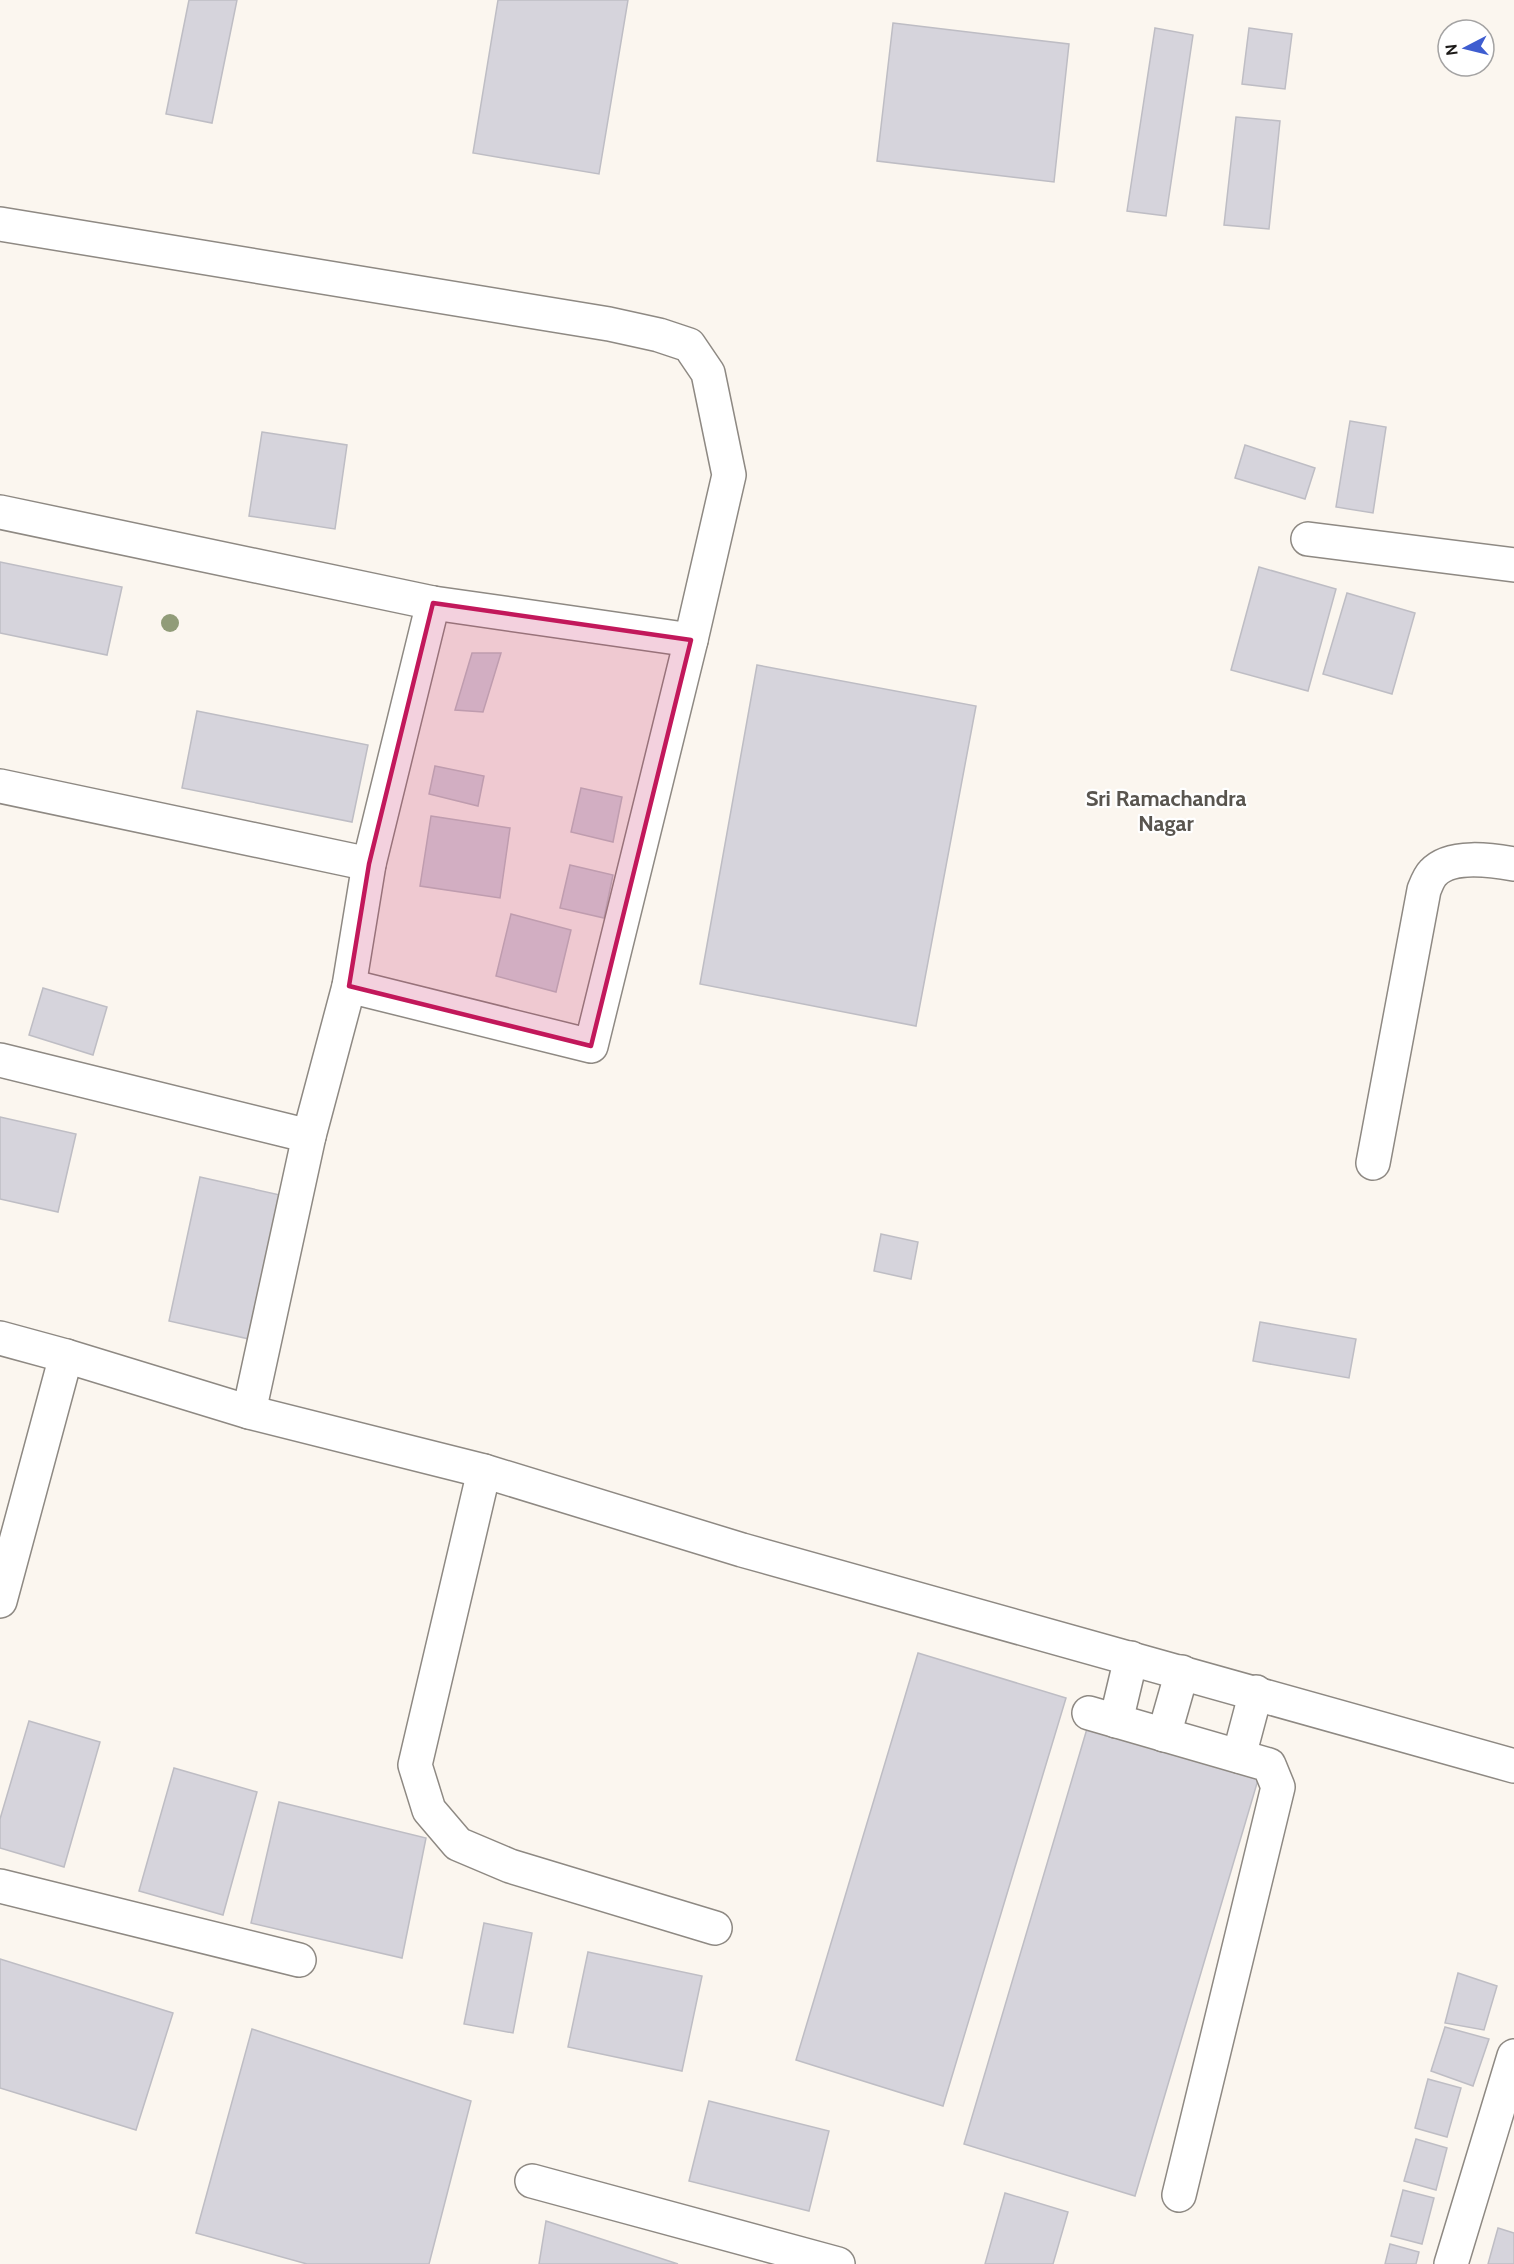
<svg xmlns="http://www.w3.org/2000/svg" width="1514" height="2264" viewBox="0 0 1514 2264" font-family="Cabin,sans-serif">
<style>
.building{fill:#d6d4dc;stroke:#bebdc4;stroke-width:1.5}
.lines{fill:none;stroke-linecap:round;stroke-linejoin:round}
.minor-casing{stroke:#8e8983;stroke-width:36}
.minor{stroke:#fff;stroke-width:33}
.tree{fill:#919c79}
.marked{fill:#c2185b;fill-opacity:0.2;stroke:#c2185b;stroke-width:4.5;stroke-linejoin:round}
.labels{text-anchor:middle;stroke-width:4.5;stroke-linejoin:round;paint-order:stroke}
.neighbourhood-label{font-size:22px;font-weight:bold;fill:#59554f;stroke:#fff}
</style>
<rect width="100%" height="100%" fill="#fbf6ef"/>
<g class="building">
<polygon points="189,0 237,0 212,123 166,114"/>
<polygon points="498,0 628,0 599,174 473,153"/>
<polygon points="893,23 1069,44 1054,182 877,161"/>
<polygon points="1155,28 1193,35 1166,216 1127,211"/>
<polygon points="1249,28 1292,34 1285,89 1242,84"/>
<polygon points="1236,117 1280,121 1269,229 1224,225"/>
<polygon points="1350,421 1386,427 1373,513 1336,507"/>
<polygon points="262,432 347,445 335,529 249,516"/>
<polygon points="1245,445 1315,468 1305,499 1235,478"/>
<polygon points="0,562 122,587 107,655 0,633"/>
<polygon points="1259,567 1336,589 1308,691 1231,670"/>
<polygon points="1347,593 1415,613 1392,694 1323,674"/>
<polygon points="472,653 501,653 483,712 455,710"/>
<polygon points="757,665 976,706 916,1026 700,984"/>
<polygon points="197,711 368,745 352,822 182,788"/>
<polygon points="435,766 484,776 478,806 429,794"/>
<polygon points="581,788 622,797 613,842 571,832"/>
<polygon points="431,816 510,828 500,898 420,886"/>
<polygon points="570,865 613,875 604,918 560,908"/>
<polygon points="511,914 571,930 556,992 496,976"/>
<polygon points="43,988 107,1007 93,1055 29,1035"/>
<polygon points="0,1117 76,1134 58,1212 0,1199"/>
<polygon points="200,1177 280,1195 249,1339 169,1321"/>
<polygon points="881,1234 918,1242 911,1279 874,1271"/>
<polygon points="1260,1322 1356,1339 1349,1378 1253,1361"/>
<polygon points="918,1653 1066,1698 943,2106 796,2060"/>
<polygon points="29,1721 100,1742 64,1867 0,1848 0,1819"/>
<polygon points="1089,1722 1260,1773 1135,2196 964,2144"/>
<polygon points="174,1768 257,1792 223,1915 139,1891"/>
<polygon points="279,1802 426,1838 402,1958 251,1923"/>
<polygon points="484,1923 532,1933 513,2033 464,2024"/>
<polygon points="588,1952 702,1976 682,2071 568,2047"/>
<polygon points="0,1959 173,2013 136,2130 0,2088"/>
<polygon points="1458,1973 1497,1986 1484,2030 1445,2023"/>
<polygon points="1445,2027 1489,2039 1473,2086 1431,2071"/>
<polygon points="252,2029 471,2101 429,2264 307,2264 196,2233"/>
<polygon points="1428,2079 1461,2088 1447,2137 1415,2128"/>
<polygon points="709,2101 829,2131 809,2211 689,2181"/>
<polygon points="1416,2139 1447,2148 1436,2190 1404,2181"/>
<polygon points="1403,2190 1434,2198 1422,2244 1391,2236"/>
<polygon points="1005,2193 1068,2212 1053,2264 985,2264"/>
<polygon points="546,2221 678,2264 539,2264"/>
<polygon points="1498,2228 1514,2233 1514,2264 1488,2264"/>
<polygon points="1390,2244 1419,2252 1416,2264 1385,2264"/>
</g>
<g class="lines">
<defs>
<g id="minor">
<polyline points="0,224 609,324 659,335 689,345 708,373 729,475 691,640 591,1046 349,986"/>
<polyline points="0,512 433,603 691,640"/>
<polyline points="1308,539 1514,565"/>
<polyline points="0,786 369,864"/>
<polyline points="0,1060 309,1136"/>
<path d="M1373,1163L1424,890C1426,885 1429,877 1433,873C1450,854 1492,860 1514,864"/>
<polyline points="0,1338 66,1356 249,1412 484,1471 742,1550 1514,1766"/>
<polyline points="249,1412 309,1136 349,986 369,864 433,603"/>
<polyline points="484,1471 415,1765 429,1810 458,1844 510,1866 715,1928"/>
<polyline points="0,1601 66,1356"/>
<polyline points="1089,1713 1269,1765 1278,1787 1179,2195"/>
<polyline points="1116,1721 1131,1658"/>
<polyline points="1164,1735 1182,1672"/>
<polyline points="1239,1756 1256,1692"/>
<polyline points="0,1886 299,1960"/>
<polyline points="532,2181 838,2264"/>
<polyline points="1451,2264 1514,2056"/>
</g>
</defs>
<use href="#minor" class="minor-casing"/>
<use href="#minor" class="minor"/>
</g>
<circle class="tree" cx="170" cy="623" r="9"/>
<path class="marked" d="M433,603L691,640L591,1046L349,986L369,864Z"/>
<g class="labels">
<g class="neighbourhood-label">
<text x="1166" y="806">Sri Ramachandra<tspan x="1166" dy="25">Nagar</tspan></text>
</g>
</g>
<g transform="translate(1466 48) rotate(263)"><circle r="28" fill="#ffffff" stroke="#a4a3a3" stroke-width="1.5"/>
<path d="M0-4.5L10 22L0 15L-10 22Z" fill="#3e5dd0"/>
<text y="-9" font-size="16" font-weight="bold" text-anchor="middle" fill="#1c1a18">N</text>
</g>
</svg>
